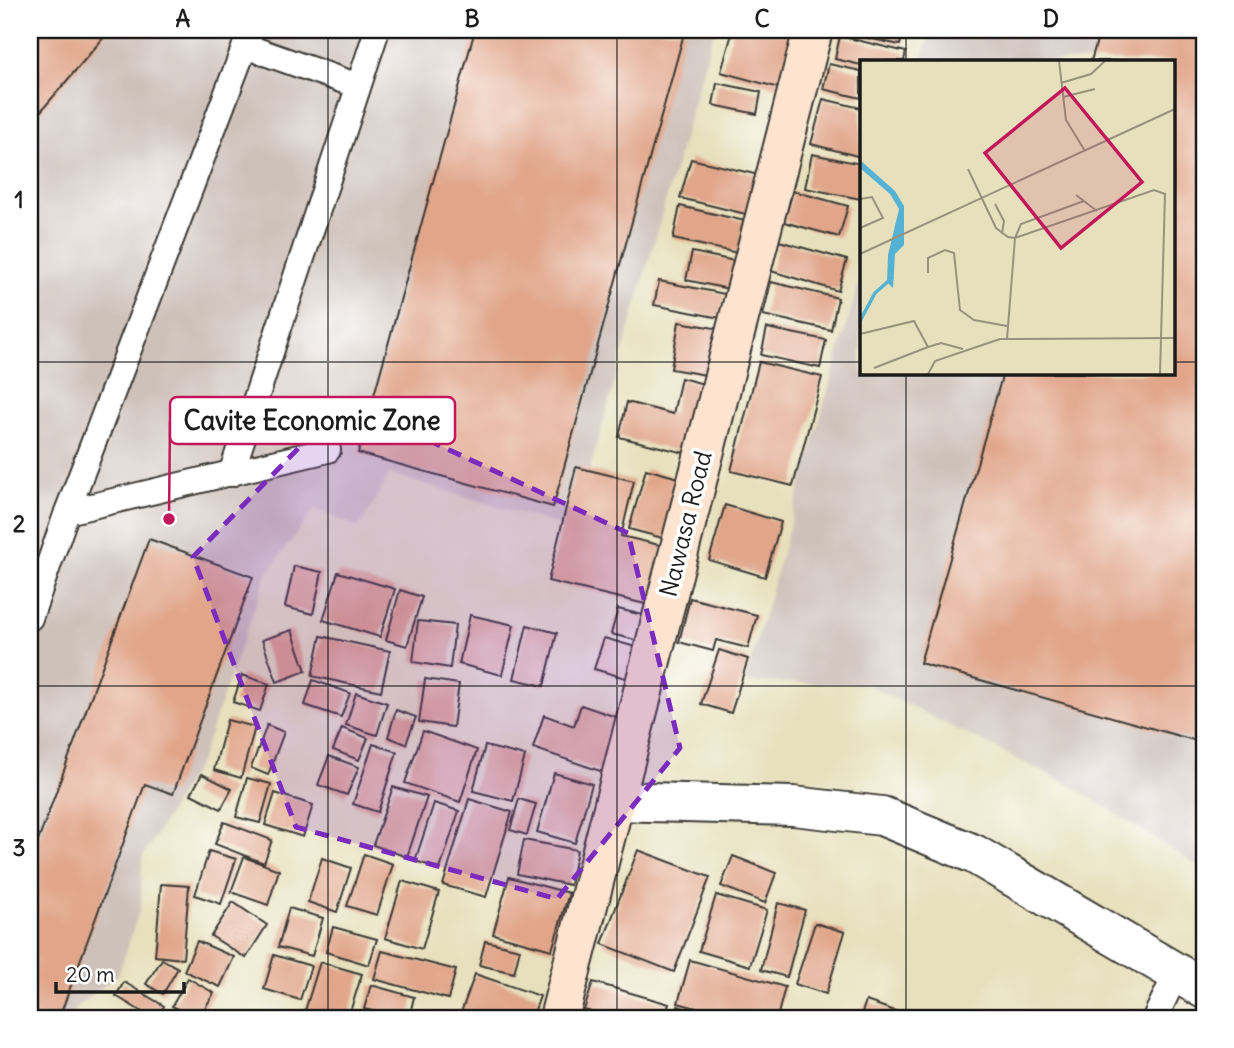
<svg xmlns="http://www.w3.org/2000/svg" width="1234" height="1048" viewBox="0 0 1234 1048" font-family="Delius,sans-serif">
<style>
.industrial{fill:#cec1ba}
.building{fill:#e1a68a}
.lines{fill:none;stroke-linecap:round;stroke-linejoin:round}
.lane-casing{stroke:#3a3934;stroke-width:28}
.street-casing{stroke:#3a3934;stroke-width:42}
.secondary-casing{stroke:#3a3934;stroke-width:42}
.lane{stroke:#fff;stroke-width:24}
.street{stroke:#fff;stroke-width:38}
.secondary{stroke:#fde4d1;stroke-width:38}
.marked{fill:#7b2cbf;fill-opacity:0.2;stroke:#7b2cbf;stroke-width:5;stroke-dasharray:14 9;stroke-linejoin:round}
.grid{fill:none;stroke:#1c1c1c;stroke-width:2;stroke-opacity:0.55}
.labels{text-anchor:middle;stroke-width:7;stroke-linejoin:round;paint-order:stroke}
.street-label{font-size:24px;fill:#1c1c1c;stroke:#fff}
.inset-river{fill:none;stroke:#56b2d4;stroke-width:3.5}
.inset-road{fill:none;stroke:#96927c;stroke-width:2}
.view{fill:#c2185b;fill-opacity:0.15;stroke:#c2185b;stroke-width:3.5}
.inset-edge{fill:none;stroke:#1c1c1c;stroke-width:3.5}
.leader{fill:none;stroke:#c2185b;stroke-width:2.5}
.callout-dot{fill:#c2185b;stroke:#fff;stroke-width:2.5}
.callout{fill:#fff;stroke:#c2185b;stroke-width:2.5}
.callout-label{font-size:26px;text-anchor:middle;font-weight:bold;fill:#1c1c1c}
.neatline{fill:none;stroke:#1c1c1c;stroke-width:2.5}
.grid-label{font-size:23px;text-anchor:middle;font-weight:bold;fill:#1c1c1c}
</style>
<rect width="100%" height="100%" fill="#fff"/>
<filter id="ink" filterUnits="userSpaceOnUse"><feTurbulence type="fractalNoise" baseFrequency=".0143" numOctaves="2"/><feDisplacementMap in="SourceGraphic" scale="14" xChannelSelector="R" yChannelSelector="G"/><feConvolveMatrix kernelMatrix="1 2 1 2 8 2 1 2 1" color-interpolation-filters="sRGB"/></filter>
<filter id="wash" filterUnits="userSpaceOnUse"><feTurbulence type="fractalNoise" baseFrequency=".00686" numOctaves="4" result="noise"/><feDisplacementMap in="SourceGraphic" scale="28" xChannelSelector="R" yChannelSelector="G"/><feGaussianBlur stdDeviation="1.57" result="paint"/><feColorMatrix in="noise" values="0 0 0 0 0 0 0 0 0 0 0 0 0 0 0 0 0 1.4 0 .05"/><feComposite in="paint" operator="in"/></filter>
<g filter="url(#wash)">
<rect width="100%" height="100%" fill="#e7e0bc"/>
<g class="industrial">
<polygon points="30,30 714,30 573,529 390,474 359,528 315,509 267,573 200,761 142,858 141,906 118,975 79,1005 71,1018 30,1018"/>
<polygon points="931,30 1204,30 1204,870 1074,787 866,684 745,682 861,275 861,373 1173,373 1173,61 922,61"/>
</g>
<g id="blocks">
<g class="building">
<polygon points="30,30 110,30 30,124"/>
<polygon points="475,30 685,30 553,507 358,453"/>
<polygon points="733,30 768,30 805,41 790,91 721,72"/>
<polygon points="846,30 904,30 900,45 845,33"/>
<polygon points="1100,30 1204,30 1204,743 920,663 1003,373 1173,373 1173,61 1091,61"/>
<polygon points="840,36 906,52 904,61 861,61 861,65 835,59"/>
<polygon points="829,64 861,71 861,98 823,89"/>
<polygon points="717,83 761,92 757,114 713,105"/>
<polygon points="823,99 861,108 861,157 811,144"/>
<polygon points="812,154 861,164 861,199 805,188"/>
<polygon points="691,159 763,176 754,216 680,198"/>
<polygon points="793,191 848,206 839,237 784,222"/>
<polygon points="680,206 745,221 738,253 673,239"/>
<polygon points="779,241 847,260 838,291 771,271"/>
<polygon points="692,252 749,264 743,292 686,280"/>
<polygon points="659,281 725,294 720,318 654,305"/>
<polygon points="771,282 838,298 831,330 763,315"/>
<polygon points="679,322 721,329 712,376 671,369"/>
<polygon points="767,328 826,340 820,368 761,355"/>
<polygon points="759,362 822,377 793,486 731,471"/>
<polygon points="681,378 708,385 689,454 619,437 627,402 673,414"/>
<polygon points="576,467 634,481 621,536 672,548 658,607 548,581"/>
<polygon points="646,469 686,480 670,540 629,529"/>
<polygon points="725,505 781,522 765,577 709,560"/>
<polygon points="149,539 253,577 173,794 145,784 59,1018 30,1018 30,863"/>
<polygon points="294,566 322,572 313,614 285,607"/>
<polygon points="338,572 395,589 380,637 323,620"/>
<polygon points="400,590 422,597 407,646 386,640"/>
<polygon points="690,598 757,615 748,648 716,640 713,651 679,642"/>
<polygon points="618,609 655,618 648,643 611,634"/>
<polygon points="470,615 514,625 502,675 459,664"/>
<polygon points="418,621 455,625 450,668 413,662"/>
<polygon points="527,625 557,633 544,686 514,679"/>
<polygon points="292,630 306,671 277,682 262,640"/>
<polygon points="321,636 390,651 381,691 312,676"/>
<polygon points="604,638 646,650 636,681 594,669"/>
<polygon points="719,650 748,659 731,713 701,704"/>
<polygon points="242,675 269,684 260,711 233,702"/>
<polygon points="425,679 459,684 453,727 419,722"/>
<polygon points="313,680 350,693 341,717 305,705"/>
<polygon points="356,693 387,703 377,735 346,725"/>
<polygon points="581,705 622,719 603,772 533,748 544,715 574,726"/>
<polygon points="396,710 416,717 406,744 388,737"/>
<polygon points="227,720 255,727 241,778 214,770"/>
<polygon points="267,725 284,732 268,775 251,768"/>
<polygon points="342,728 368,738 359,760 333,750"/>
<polygon points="423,731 477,750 460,802 405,783"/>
<polygon points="373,744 397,752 378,812 353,804"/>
<polygon points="485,746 525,756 513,801 473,791"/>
<polygon points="329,756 359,767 347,795 318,785"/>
<polygon points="554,773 592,784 575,843 537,832"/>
<polygon points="202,774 232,789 221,809 191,794"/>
<polygon points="247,778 271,784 260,823 236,817"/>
<polygon points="393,787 427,797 407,857 373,845"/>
<polygon points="275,793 313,805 303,837 265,825"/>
<polygon points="469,799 512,812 486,897 443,885"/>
<polygon points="519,799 536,804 527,835 510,830"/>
<polygon points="434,803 459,811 440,869 415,861"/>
<polygon points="224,822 272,840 264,863 215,844"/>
<polygon points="524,840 577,850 570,885 517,874"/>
<polygon points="638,850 710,877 674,972 602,944"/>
<polygon points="209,851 236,859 221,904 195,895"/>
<polygon points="364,854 393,864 377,915 347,906"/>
<polygon points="733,856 776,873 765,903 721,886"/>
<polygon points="244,857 279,870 268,905 231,892"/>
<polygon points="322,858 351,868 337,912 308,902"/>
<polygon points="509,877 569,893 552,950 493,934"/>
<polygon points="402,881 439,892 422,949 385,938"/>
<polygon points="161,884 189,886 183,959 155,956"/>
<polygon points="716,895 767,910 750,966 699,951"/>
<polygon points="233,902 267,925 246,958 211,936"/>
<polygon points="778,903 805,910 787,977 761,970"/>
<polygon points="289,908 323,918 312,956 278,947"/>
<polygon points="815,923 845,932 826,994 795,984"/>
<polygon points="333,927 377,939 369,965 326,952"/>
<polygon points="197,941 234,957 220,987 184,971"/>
<polygon points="485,941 520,949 514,973 479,965"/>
<polygon points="382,951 456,970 448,999 374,979"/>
<polygon points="274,955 311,966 300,1000 264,989"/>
<polygon points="162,959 178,968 163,994 146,984"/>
<polygon points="690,960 785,987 777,1018 732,1018 678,1003"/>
<polygon points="320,962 362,974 348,1018 319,1018 304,1014"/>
<polygon points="475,974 540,996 532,1018 459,1018"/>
<polygon points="188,978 214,993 199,1018 194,1018 172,1006"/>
<polygon points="124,982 164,1006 157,1018 152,1018 116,996"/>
<polygon points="593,982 669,1004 665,1018 614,1018 584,1010"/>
<polygon points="371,985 414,997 409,1018 399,1018 364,1009"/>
<polygon points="866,1001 895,1011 893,1018 860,1018"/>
<polygon points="678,1006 712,1018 674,1018"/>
</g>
</g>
</g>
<g filter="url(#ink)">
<use href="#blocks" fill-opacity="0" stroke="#3a3934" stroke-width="2"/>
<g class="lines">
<defs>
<g id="lane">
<polyline points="245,46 358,86"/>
<polyline points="231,474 377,30"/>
<polyline points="67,512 328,450"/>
<polyline points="30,618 67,512 251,30"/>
<polyline points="1155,1018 1176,974"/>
</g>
<polyline id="street" points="615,801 793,806 882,816 974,854 1204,989"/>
<polyline id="secondary" points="559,1018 813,30"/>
</defs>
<use href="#lane" class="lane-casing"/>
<use href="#street" class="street-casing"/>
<use href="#secondary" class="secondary-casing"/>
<use href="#lane" class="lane"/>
<use href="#street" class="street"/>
<use href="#secondary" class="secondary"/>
</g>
</g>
<path class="marked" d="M344,401L628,533L680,748L557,899L296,827L193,557Z"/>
<path class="grid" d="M328,30V1018M617,30V1018M906,30V61M30,362H861M1173,362H1204M906,373V1018M30,686H1204"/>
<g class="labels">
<g class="street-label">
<text transform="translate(686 524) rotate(-76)" y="8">Nawasa Road</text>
</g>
</g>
<g transform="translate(860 60)">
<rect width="315" height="315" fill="#e7e0bc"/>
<path d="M0,100L35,131L44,146V185L35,194L33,228L27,222L28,195L39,149L30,134L0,108Z" fill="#56b2d4"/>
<path class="inset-river" d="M0,261L15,233L33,217"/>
<path class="inset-road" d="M199,1L206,60L225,91M201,23L231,14L245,1M203,37L235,29M108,109L136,168L148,177L155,178L161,164L224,141M216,135L237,151M0,139L12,137L23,158L0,168M135,144L144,161L142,174M0,194L315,49M68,213V198L85,190L94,193L100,250L114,260L147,266M0,274L54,261L68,287L81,283L103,289M147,279L155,178L294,130L305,134L300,314M14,308L68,287M68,314L75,301L140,279L315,278"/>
<path class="view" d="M205,28L282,122L201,188L125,93Z"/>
<rect width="315" height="315" class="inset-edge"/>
</g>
<path class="leader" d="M169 519L170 421"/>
<circle class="callout-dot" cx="169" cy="519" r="7"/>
<rect class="callout" x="170" y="397" width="285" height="47" rx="7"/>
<g class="callout-label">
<text x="312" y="430">Cavite Economic Zone</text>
</g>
<rect width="1234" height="1048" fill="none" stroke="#fff" stroke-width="77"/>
<path d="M56 982v10h128v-10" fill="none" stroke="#1c1c1c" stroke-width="3.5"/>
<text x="66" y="982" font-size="21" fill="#1c1c1c" stroke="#ffffff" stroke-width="5" paint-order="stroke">20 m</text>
<rect x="38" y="38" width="1158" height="972" class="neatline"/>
<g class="grid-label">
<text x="183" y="27">A</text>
<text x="472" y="27">B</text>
<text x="762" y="27">C</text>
<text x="1051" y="27">D</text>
<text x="19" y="208">1</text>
<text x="19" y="532">2</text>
<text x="19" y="856">3</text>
</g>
</svg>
